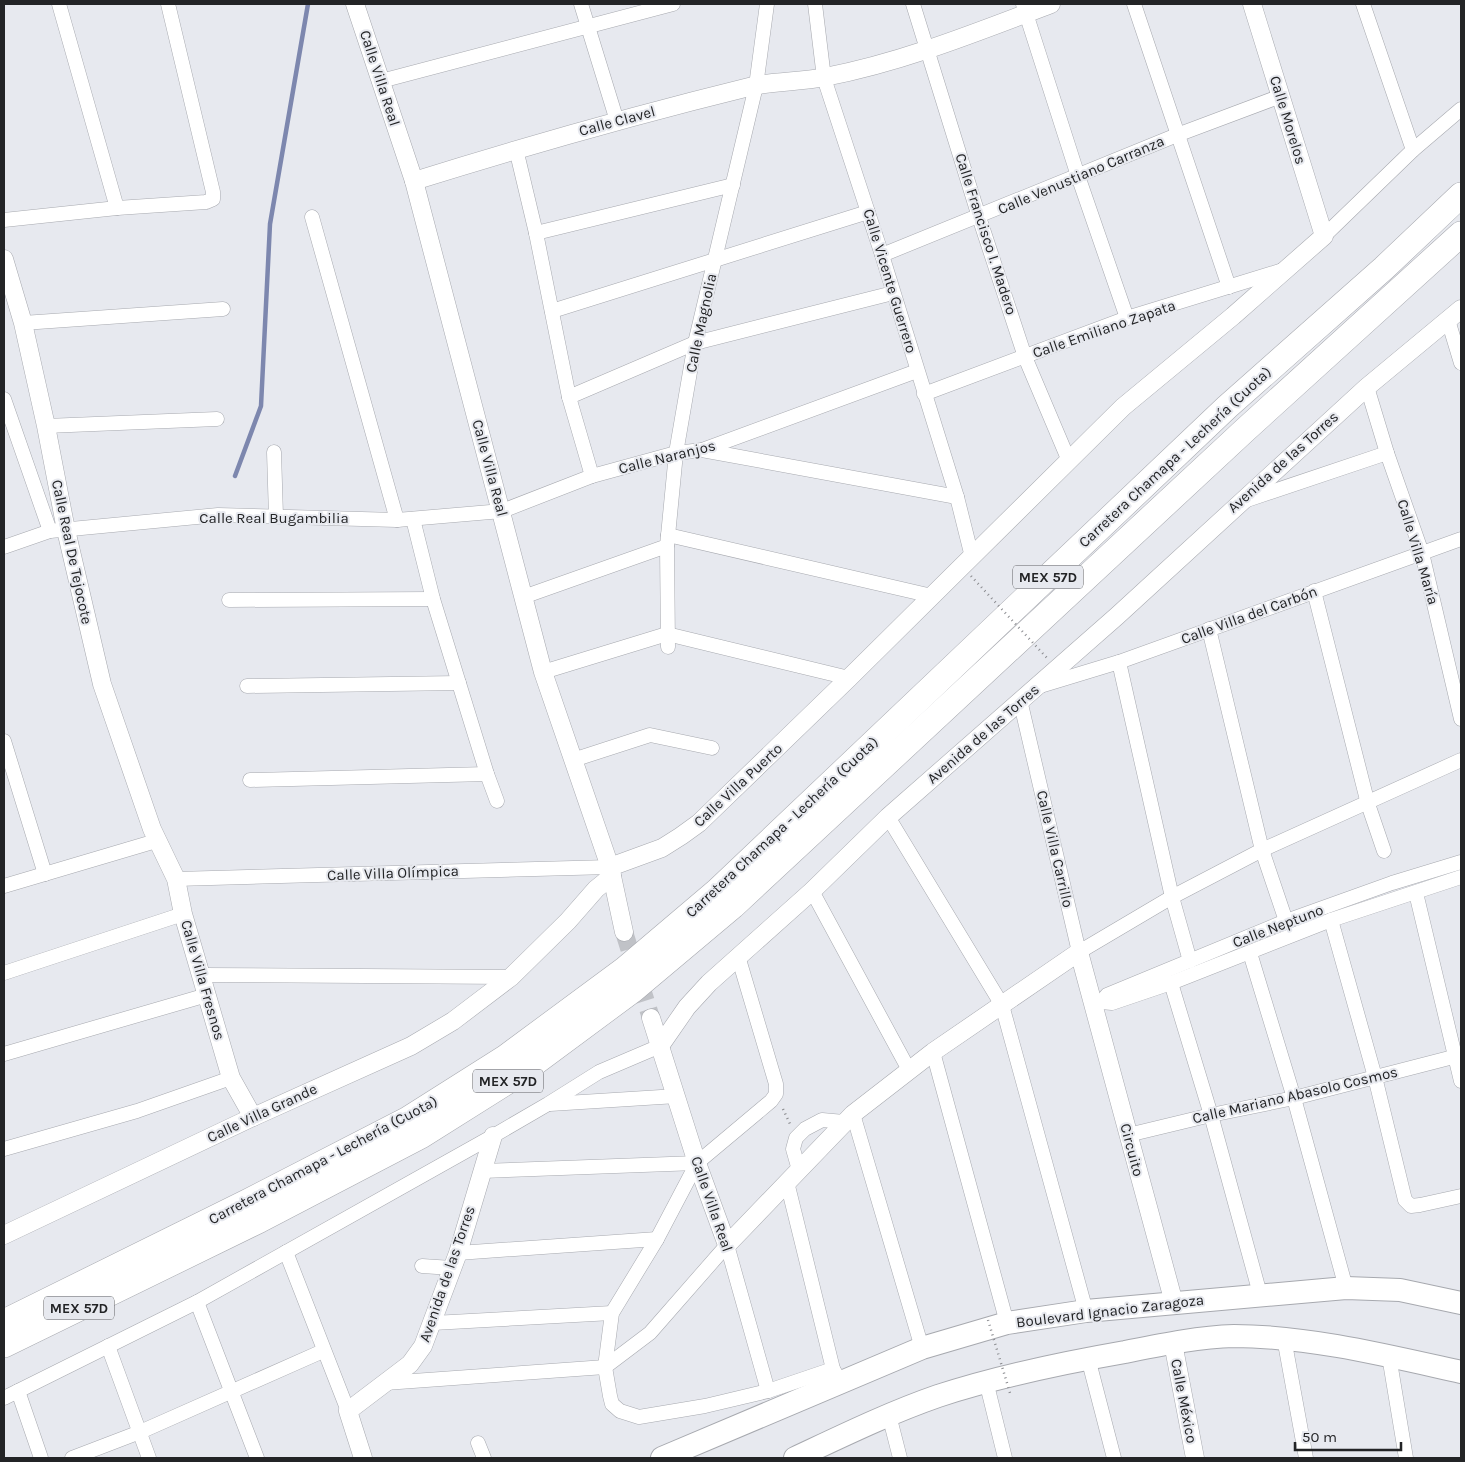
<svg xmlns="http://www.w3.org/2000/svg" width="1465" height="1462" viewBox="0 0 1465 1462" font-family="Karla,sans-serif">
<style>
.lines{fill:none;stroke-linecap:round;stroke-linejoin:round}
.stream{stroke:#7d87ae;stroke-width:4.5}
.tertiary-tunnel{stroke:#c0c2c7;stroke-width:18;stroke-dasharray:18 9;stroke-linecap:butt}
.minor-casing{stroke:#a7a9af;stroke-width:15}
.tertiary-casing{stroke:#a7a9af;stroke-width:19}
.primary-casing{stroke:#a7a9af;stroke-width:24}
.motorway-casing{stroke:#a7a9af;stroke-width:26}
.path{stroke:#8c8d91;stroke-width:2.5;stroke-dasharray:1 4;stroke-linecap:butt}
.minor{stroke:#fff;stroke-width:14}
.tertiary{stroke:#fff;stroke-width:18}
.primary{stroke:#fff;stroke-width:22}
.motorway{stroke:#fff;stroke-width:25}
.path-bridge{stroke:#8c8d91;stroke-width:2.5;stroke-dasharray:1 4;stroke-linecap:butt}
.labels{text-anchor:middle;stroke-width:4;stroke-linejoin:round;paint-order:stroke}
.shield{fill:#e7e9ef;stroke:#5e5f62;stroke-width:1}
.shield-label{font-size:14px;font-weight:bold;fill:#232426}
.street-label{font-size:15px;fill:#232426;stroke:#e7e9ef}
</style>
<rect width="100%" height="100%" fill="#e7e9ef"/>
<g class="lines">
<polyline class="stream" points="235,476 261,406 270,224 308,4"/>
<polyline class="tertiary-tunnel" points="624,932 651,1018"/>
<defs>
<g id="minor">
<polyline points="59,4 117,208"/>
<polyline points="581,4 617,121"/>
<polyline points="815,4 824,78 882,255 957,497 972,557"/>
<polyline points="913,4 979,217 1025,357 1069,461"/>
<polyline points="1023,4 1078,176 1127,318"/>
<polyline points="1134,4 1229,287"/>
<polyline points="1363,4 1413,150"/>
<polyline points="381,81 673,4"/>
<polyline points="516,149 536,233 569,397 592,476"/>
<polyline points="312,217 397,520"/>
<polyline points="4,220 117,208 206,202 213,199 213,192 168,4"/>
<polyline points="536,233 733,185"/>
<polyline points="1324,236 1413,150 1461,109"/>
<polyline points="882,255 1177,135 1281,96"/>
<polyline points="552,311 868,212"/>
<polyline points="1448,320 1461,363"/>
<polyline points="23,323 223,309"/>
<polyline points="1367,387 1387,453 1422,553 1461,719"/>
<polyline points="924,394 1127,318 1283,270"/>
<polyline points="569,397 695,343 893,293"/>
<polyline points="4,399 50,531"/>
<polyline points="46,426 217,419"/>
<polyline points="702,450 957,497"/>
<polyline points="274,452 276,516"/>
<polyline points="1247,500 1387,453"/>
<polyline points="413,519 433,599 487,774 497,801"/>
<polyline points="668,535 932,596"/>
<polyline points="4,547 50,531 218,515 397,520 502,511 592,476 676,453 702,450 917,371"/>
<polyline points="1314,591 1368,804 1384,851"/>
<polyline points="523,597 667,546"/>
<polyline points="229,600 433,599"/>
<polyline points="1209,629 1262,850 1286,921"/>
<polyline points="668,647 667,546 676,453 695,343 756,86 767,4"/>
<polyline points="1119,662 1172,897 1190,961"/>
<polyline points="543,672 667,634 849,678"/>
<polyline points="247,686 459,683"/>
<polyline points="1040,686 1119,662 1461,539"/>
<polyline points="1020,700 1079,952 1172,897 1262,850 1461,760"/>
<polyline points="4,741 45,874"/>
<polyline points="573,760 650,735 712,748"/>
<polyline points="250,780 487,774"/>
<polyline points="888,817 1002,1005 1086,1311"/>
<polyline points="176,879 610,867"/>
<polyline points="4,886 156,841"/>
<polyline points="812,891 909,1070"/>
<polyline points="1416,893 1461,1081"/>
<polyline points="1331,920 1375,1077 1405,1200 1411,1206 1420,1205 1461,1196"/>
<polyline points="1250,953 1294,1098 1346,1288"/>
<polyline points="4,973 183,914"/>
<polyline points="203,975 511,977"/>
<polyline points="1171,983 1211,1115 1260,1294"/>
<polyline points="1101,1002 1112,1003 1171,983 1331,920 1461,877"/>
<polyline points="1094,1008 1101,1002 1107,995 1286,921 1392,883 1461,862"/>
<polyline points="933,1052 1007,1323"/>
<polyline points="4,1054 207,995"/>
<polyline points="550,1104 677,1096"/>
<polyline points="853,1114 922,1348"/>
<polyline points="1128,1135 1211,1115 1294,1098 1461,1055"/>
<polyline points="4,1149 137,1111 231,1078"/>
<polyline points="697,1163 657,1239 612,1313 605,1367 610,1396 612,1404 620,1411 639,1417 705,1406 768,1391 833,1369"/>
<polyline points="799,1170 793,1149 796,1138 805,1129 822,1120 844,1122"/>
<polyline points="482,1171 697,1163 771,1101 776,1094 776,1084 738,956"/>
<polyline points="787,1182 833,1369 837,1376"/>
<polyline points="727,1245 768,1391"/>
<polyline points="286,1252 348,1411"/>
<polyline points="458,1253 657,1239"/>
<polyline points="422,1266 452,1268"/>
<polyline points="197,1302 257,1458"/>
<polyline points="433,1323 612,1313"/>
<polyline points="1284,1338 1306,1458"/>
<polyline points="108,1346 149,1458"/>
<polyline points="1389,1356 1406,1458"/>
<polyline points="1088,1358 1114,1458"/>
<polyline points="986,1381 1005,1458"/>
<polyline points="385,1383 605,1367 650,1333 727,1245"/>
<polyline points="18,1391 41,1458"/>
<polyline points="4,1398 197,1302 493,1136 548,1104 599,1072 660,1046"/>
<polyline points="889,1415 900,1458"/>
<polyline points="478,1443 484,1458"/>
<polyline points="72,1458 140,1432 323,1351"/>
</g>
<g id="tertiary">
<polyline points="355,4 414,181 543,672 610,867 624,932"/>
<path d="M414,181C526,146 639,114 753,86C776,81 801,82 825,77C903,62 977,32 1051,4"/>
<polyline points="4,259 23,323 46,426 66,530 102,684 152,829 176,879 183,914 231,1078 253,1117"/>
<polyline points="610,867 662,848 681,836 699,823 849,678 1123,407 1233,316 1324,236 1252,4"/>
<polyline points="651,1018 697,1163 727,1245 853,1114 933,1052 1079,952 1174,1303"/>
<polyline points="660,1046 687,1007 709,983 812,891 888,817 1117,616 1367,387 1461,309"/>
<polyline points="4,1235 253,1117 411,1046 453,1021 511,977 568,921 596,889 612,876"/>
<polyline points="1173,1343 1195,1458"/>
<polyline points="363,1458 348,1411 410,1364 423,1346 458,1253 493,1136"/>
</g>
<g id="primary">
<polyline points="662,1458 922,1348 1007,1323 1086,1311 1346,1288 1400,1290 1461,1303"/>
<path d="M795,1458C842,1436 889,1413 938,1396C999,1376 1062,1363 1125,1352C1160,1345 1198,1337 1234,1336C1308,1336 1389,1356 1461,1372"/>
</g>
<g id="motorway">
<polyline points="4,1322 247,1202 408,1119 506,1057 625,969 717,891 1227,407 1384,268 1461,195"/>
<polyline points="4,1345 260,1220 421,1136 521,1073 633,990 733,906 1245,430 1461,234"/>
</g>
</defs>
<use href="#minor" class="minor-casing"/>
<use href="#tertiary" class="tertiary-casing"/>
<use href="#primary" class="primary-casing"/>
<use href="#motorway" class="motorway-casing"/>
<polyline class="path" points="783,1109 790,1124"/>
<use href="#minor" class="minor"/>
<use href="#tertiary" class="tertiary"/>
<use href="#primary" class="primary"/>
<use href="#motorway" class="motorway"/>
<g class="path-bridge">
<polyline points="971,576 1047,658"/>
<polyline points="988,1320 1010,1393"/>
</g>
</g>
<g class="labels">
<g class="shield">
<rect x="1013" y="565.5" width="70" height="23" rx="4"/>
<rect x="473" y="1069.5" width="70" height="23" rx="4"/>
<rect x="44" y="1296.5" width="70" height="23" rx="4"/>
</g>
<g class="shield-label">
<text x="1048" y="582">MEX 57D</text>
<text x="508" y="1086">MEX 57D</text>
<text x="79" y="1313">MEX 57D</text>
</g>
<g class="street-label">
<text transform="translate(380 78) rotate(72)" y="5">Calle Villa Real</text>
<text transform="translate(1288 120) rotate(73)" y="5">Calle Morelos</text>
<text transform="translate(617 121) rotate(-15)" y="5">Calle Clavel</text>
<text transform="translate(1081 175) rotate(-23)" y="5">Calle Venustiano Carranza</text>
<text transform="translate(986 234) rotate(72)" y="5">Calle Francisco I. Madero</text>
<text transform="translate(890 281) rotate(73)" y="5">Calle Vicente Guerrero</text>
<text transform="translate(701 323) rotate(-78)" y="5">Calle Magnolia</text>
<text transform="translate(1104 329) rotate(-19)" y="5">Calle Emiliano Zapata</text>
<text transform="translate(667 457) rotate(-14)" y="5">Calle Naranjos</text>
<text transform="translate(1175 457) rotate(-43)" y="5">Carretera Chamapa - Lechería (Cuota)</text>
<text transform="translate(1283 462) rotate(-42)" y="5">Avenida de las Torres</text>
<text transform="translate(490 468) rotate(75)" y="5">Calle Villa Real</text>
<text x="274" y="523">Calle Real Bugambilia</text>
<text transform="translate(72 552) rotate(78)" y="5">Calle Real De Tejocote</text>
<text transform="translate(1418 552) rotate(73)" y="5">Calle Villa María</text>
<text transform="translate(1249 615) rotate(-20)" y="5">Calle Villa del Carbón</text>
<text transform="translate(983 734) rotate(-41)" y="5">Avenida de las Torres</text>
<text transform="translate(738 785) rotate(-43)" y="5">Calle Villa Puerto</text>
<text transform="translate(782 827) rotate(-43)" y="5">Carretera Chamapa - Lechería (Cuota)</text>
<text transform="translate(1055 849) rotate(77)" y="5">Calle Villa Carrillo</text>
<text transform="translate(393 873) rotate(-2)" y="5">Calle Villa Olímpica</text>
<text transform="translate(1278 926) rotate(-21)" y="5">Calle Neptuno</text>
<text transform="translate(203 980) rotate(74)" y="5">Calle Villa Fresnos</text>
<text transform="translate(1295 1095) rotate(-13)" y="5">Calle Mariano Abasolo Cosmos</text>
<text transform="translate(262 1113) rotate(-25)" y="5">Calle Villa Grande</text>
<text transform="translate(1132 1150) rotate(75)" y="5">Circuito</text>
<text transform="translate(323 1160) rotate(-28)" y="5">Carretera Chamapa - Lechería (Cuota)</text>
<text transform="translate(712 1204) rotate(71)" y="5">Calle Villa Real</text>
<text transform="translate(447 1274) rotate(-71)" y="5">Avenida de las Torres</text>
<text transform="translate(1110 1311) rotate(-7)" y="5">Boulevard Ignacio Zaragoza</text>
<text transform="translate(1184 1401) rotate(79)" y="5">Calle México</text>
</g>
</g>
<rect width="1465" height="1462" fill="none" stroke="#232426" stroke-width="10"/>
<path d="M1295 1442v8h106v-8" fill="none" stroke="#232426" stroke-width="2.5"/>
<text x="1302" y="1442" font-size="15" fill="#232426" stroke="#e7e9ef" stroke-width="4" paint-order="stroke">50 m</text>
</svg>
